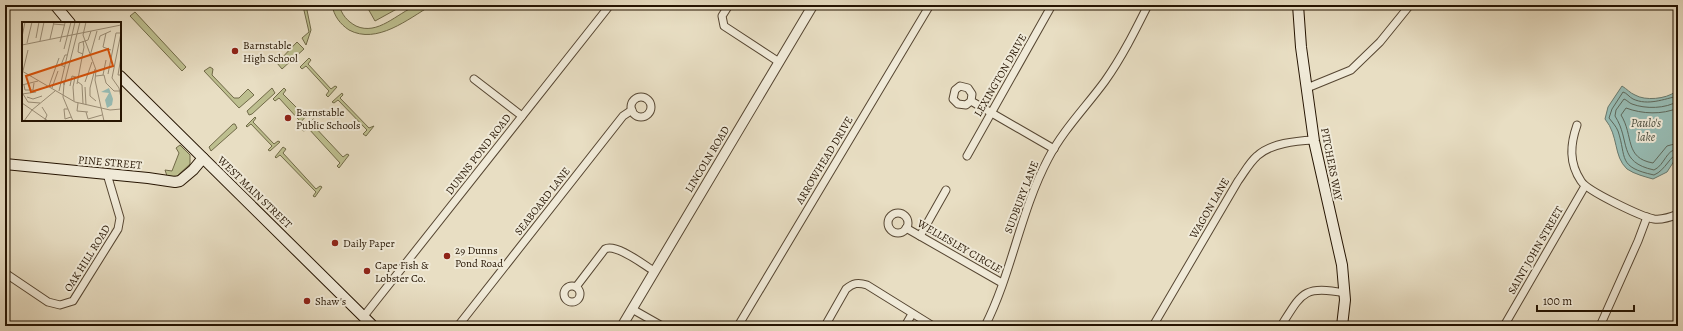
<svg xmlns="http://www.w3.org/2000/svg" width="1683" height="331" viewBox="0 0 1683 331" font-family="Alegreya,serif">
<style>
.green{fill:#bdbf8f;stroke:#716a48}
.water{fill:#97bcb4;stroke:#69796d}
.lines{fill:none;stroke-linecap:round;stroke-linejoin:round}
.shore{stroke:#5e685b;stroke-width:1}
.minor-casing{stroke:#564632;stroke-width:9}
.tertiary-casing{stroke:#564632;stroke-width:11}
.secondary-casing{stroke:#251402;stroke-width:12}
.minor{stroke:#f0ead8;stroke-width:7}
.tertiary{stroke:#f0ead8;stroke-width:9}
.secondary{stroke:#f0ead8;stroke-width:10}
.poi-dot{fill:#8f2418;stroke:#f0ead8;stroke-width:1.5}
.labels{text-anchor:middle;stroke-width:4;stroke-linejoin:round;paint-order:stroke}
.poi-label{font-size:11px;fill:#251402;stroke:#f0ead8;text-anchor:start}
.street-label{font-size:11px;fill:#251402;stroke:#f0ead8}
.water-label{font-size:12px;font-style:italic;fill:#4d4f40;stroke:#f0ead8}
.inset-road{fill:none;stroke:#9a8d76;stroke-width:1}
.view{fill:#d4520b;fill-opacity:0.15;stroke:#d4520b;stroke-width:2}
.inset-edge{fill:none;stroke:#251402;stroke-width:2}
</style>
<rect width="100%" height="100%" fill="#e8dec3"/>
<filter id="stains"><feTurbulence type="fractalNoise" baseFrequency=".005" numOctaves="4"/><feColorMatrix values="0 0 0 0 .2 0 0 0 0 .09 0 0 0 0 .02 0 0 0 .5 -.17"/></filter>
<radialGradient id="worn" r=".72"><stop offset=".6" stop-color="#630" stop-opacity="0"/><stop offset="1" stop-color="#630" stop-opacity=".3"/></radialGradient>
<g class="green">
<polygon points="301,5 306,5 311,30 306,45 302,38 309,32 303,6"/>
<path d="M332,5H339C342,15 347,21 356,26C378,36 397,13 416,6C421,4 427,5 432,5C408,19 377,45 349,30C340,24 334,16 332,5Z"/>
<polygon points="366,5 404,5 375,21"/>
<polygon points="135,12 186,67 182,71 130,16"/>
<polygon points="297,42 304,49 282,69 277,63"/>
<polygon points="309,58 311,60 308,64 331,89 335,86 337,87 328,97 326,95 329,91 306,66 302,69 300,67"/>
<polygon points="210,67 213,69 212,75 234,98 239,98 248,89 254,95 239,108 204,71"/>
<polygon points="272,88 275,93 252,114 249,115 247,111"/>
<polygon points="284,88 286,90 283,94 304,115 308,112 309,113 298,125 296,123 299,120 279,98 275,101 273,99"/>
<polygon points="342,93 343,95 340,98 369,128 374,126 366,136 363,134 367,130 338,100 334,103 332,102"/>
<polygon points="255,117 256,118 253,122 274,144 278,141 280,142 270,151 268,150 272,146 251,124 247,127 246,126"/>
<polygon points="313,119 316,120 312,124 343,157 347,154 349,155 339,168 337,166 340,163 308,128 304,131 302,130"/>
<polygon points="233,124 235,124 237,128 211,151 209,147"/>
<polygon points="180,145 190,155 190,164 176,177 167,176 165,170 172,171 179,153 176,148"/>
<polygon points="283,147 286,149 283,153 316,189 320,186 322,187 315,197 313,196 316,192 280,155 276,158 275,157"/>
</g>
<path class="water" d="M1622,86C1627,89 1630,93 1635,95C1645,101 1666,99 1675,92H1678V155L1667,172L1653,179C1646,177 1634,174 1627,169C1613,156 1619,136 1605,119L1608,107Z"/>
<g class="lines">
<g class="shore">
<path d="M1678,96C1664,99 1648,106 1633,99C1629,97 1627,93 1623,92L1612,109L1609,118C1612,122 1616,126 1618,131C1627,158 1617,167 1654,175C1666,170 1670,155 1678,154"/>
<path d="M1678,101C1666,109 1645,109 1632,104C1629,103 1627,100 1624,99L1616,110L1615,116C1631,141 1617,162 1654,170C1665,165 1666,149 1678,149"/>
<path d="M1678,108C1662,115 1642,114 1626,108L1621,115C1634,136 1624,158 1653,163L1667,146L1678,143"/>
</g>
<defs>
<g id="minor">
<polyline points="729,5 722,16 724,26 779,62"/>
<polyline points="474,79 522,116"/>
<polyline points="1307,88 1351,70 1380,42 1410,5"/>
<circle cx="641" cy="107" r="10"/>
<polyline points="971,101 972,94 968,88 960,86 955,90 953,99 958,104 966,105 971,101 1054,149"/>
<path d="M1577,125C1570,145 1569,163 1581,181C1587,191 1642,217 1654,219C1662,220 1671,217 1678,214"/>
<polyline points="967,156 1052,5"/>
<circle cx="898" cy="223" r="10"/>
<polyline points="906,228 1002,283"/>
<polyline points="920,236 946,190"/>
<polyline points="5,273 48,302 60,305 73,301 118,229 120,218 107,174"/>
<circle cx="572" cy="294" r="8"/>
<path d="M576,287L605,249C616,243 644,265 654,271"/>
<polyline points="632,309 662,326"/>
<polyline points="364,316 610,5"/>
<polyline points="458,326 623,116 632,110"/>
<polyline points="738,326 930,5"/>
<path d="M825,326L846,289C853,283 858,282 867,285L933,326"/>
<polyline points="905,326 912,314"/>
<path d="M985,326C1012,273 1020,212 1048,159C1063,130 1086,107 1105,81C1122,57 1135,31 1148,5"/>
<path d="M1153,326L1238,181C1244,173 1249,163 1257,156C1271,143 1296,141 1314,140"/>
<path d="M1281,326C1302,293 1303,285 1345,293"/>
<polyline points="1504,326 1585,186"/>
<polyline points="1600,326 1638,241 1647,217"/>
</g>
<polyline id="tertiary" points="622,326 813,5"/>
<g id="secondary">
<polyline points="55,5 70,23"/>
<polyline points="1298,5 1301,47 1314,141 1342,265 1345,300 1342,326"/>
<polyline points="120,76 373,326"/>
<polyline points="5,164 148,178 175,182 180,181 193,170 203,158"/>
</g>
</defs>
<use href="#minor" class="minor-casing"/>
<use href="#tertiary" class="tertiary-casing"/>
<use href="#secondary" class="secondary-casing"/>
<use href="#minor" class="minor"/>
<use href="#tertiary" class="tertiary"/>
<use href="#secondary" class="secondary"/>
</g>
<g class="poi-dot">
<circle cx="235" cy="51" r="4"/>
<circle cx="288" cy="118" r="4"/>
<circle cx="335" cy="243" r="4"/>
<circle cx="447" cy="256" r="4"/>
<circle cx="367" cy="271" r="4"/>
<circle cx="307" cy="301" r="4"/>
</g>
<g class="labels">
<g class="poi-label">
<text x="243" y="49">Barnstable<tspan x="243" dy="13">High School</tspan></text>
<text x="296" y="116">Barnstable<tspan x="296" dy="13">Public Schools</tspan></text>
<text x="343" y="247">Daily Paper</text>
<text x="455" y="254">29 Dunns<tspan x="455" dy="13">Pond Road</tspan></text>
<text x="375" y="269">Cape Fish &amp;<tspan x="375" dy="13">Lobster Co.</tspan></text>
<text x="315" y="305">Shaw's</text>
</g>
<g class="street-label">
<text transform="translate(1000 75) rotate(-60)" y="4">LEXINGTON DRIVE</text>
<text transform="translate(478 154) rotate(-52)" y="4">DUNNS POND ROAD</text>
<text transform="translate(707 159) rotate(-59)" y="4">LINCOLN ROAD</text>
<text transform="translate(824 160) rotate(-59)" y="4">ARROWHEAD DRIVE</text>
<text transform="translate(110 162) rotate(5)" y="4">PINE STREET</text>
<text transform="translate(1332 164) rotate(79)" y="4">PITCHERS WAY</text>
<text transform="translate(255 192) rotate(44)" y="4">WEST MAIN STREET</text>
<text transform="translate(1021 197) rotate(-69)" y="4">SUDBURY LANE</text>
<text transform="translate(542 201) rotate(-52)" y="4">SEABOARD LANE</text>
<text transform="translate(1209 208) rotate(-60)" y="4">WAGON LANE</text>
<text transform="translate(960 246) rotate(30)" y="4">WELLESLEY CIRCLE</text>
<text transform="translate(1535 250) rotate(-60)" y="4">SAINT JOHN STREET</text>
<text transform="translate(87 258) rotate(-58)" y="4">OAK HILL ROAD</text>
</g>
<g class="water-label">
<text x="1646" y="127">Paulo's<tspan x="1646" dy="14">lake</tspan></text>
</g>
</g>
<g transform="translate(22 22)">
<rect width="99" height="99" fill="#e8dec3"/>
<path d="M87,66L91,77L90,83L85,86L83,78L87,71L79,70Z" fill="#97bcb4"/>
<path class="inset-road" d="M64,0L61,13L74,48L73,58L82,99M31,2L43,3M84,11L81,25L89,28M99,11L90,56L97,66L99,76M0,15L3,0M14,16L17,0M28,17L32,0M77,18L78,14L89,9M18,19L22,0M38,20L43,1M5,21L10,0M0,23L99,3M42,27L49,0M61,32L56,30L57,21L66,18L69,9M68,34L75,9M99,35L96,53H99M43,45L39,43L43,33H45M73,47L68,66V74L74,79M0,49L53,80L88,88L99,87M1,49L6,28M86,52L94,11H99M81,53L84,38M74,54L82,53L84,61L92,69H98M40,59L42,62L41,75L51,99M56,60L60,63L61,82M63,60L70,40M55,62L62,25L61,19M0,63L16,59M2,63L3,68H11L12,61M42,63L58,0M27,64L37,36M48,64L50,54L54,55M63,65L64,83M30,66L36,49M37,69L53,0M0,72L14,70M1,72L6,80L18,81M5,75L11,77L20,74M52,79L51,65L53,55M0,81L26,99M56,81L55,89L66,90M20,85L25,93L23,98M46,87H42L43,97L49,95M64,90L66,97L80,93M2,99L10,88L33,69"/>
<path class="view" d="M86,27L91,44L9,70L4,54Z"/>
<rect width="99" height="99" class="inset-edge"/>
</g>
<rect width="1683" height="331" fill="none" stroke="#e8dec3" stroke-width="20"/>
<rect x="6" y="6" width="1671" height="319" fill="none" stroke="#251402" stroke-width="2"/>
<rect x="10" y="10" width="1663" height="311" fill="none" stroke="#251402"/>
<path d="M1537 305v6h97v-6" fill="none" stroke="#251402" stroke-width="2"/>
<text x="1543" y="305" font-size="12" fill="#251402" stroke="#f0ead8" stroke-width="3" paint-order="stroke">100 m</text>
<rect width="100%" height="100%" filter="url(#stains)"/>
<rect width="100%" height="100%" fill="url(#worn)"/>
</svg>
